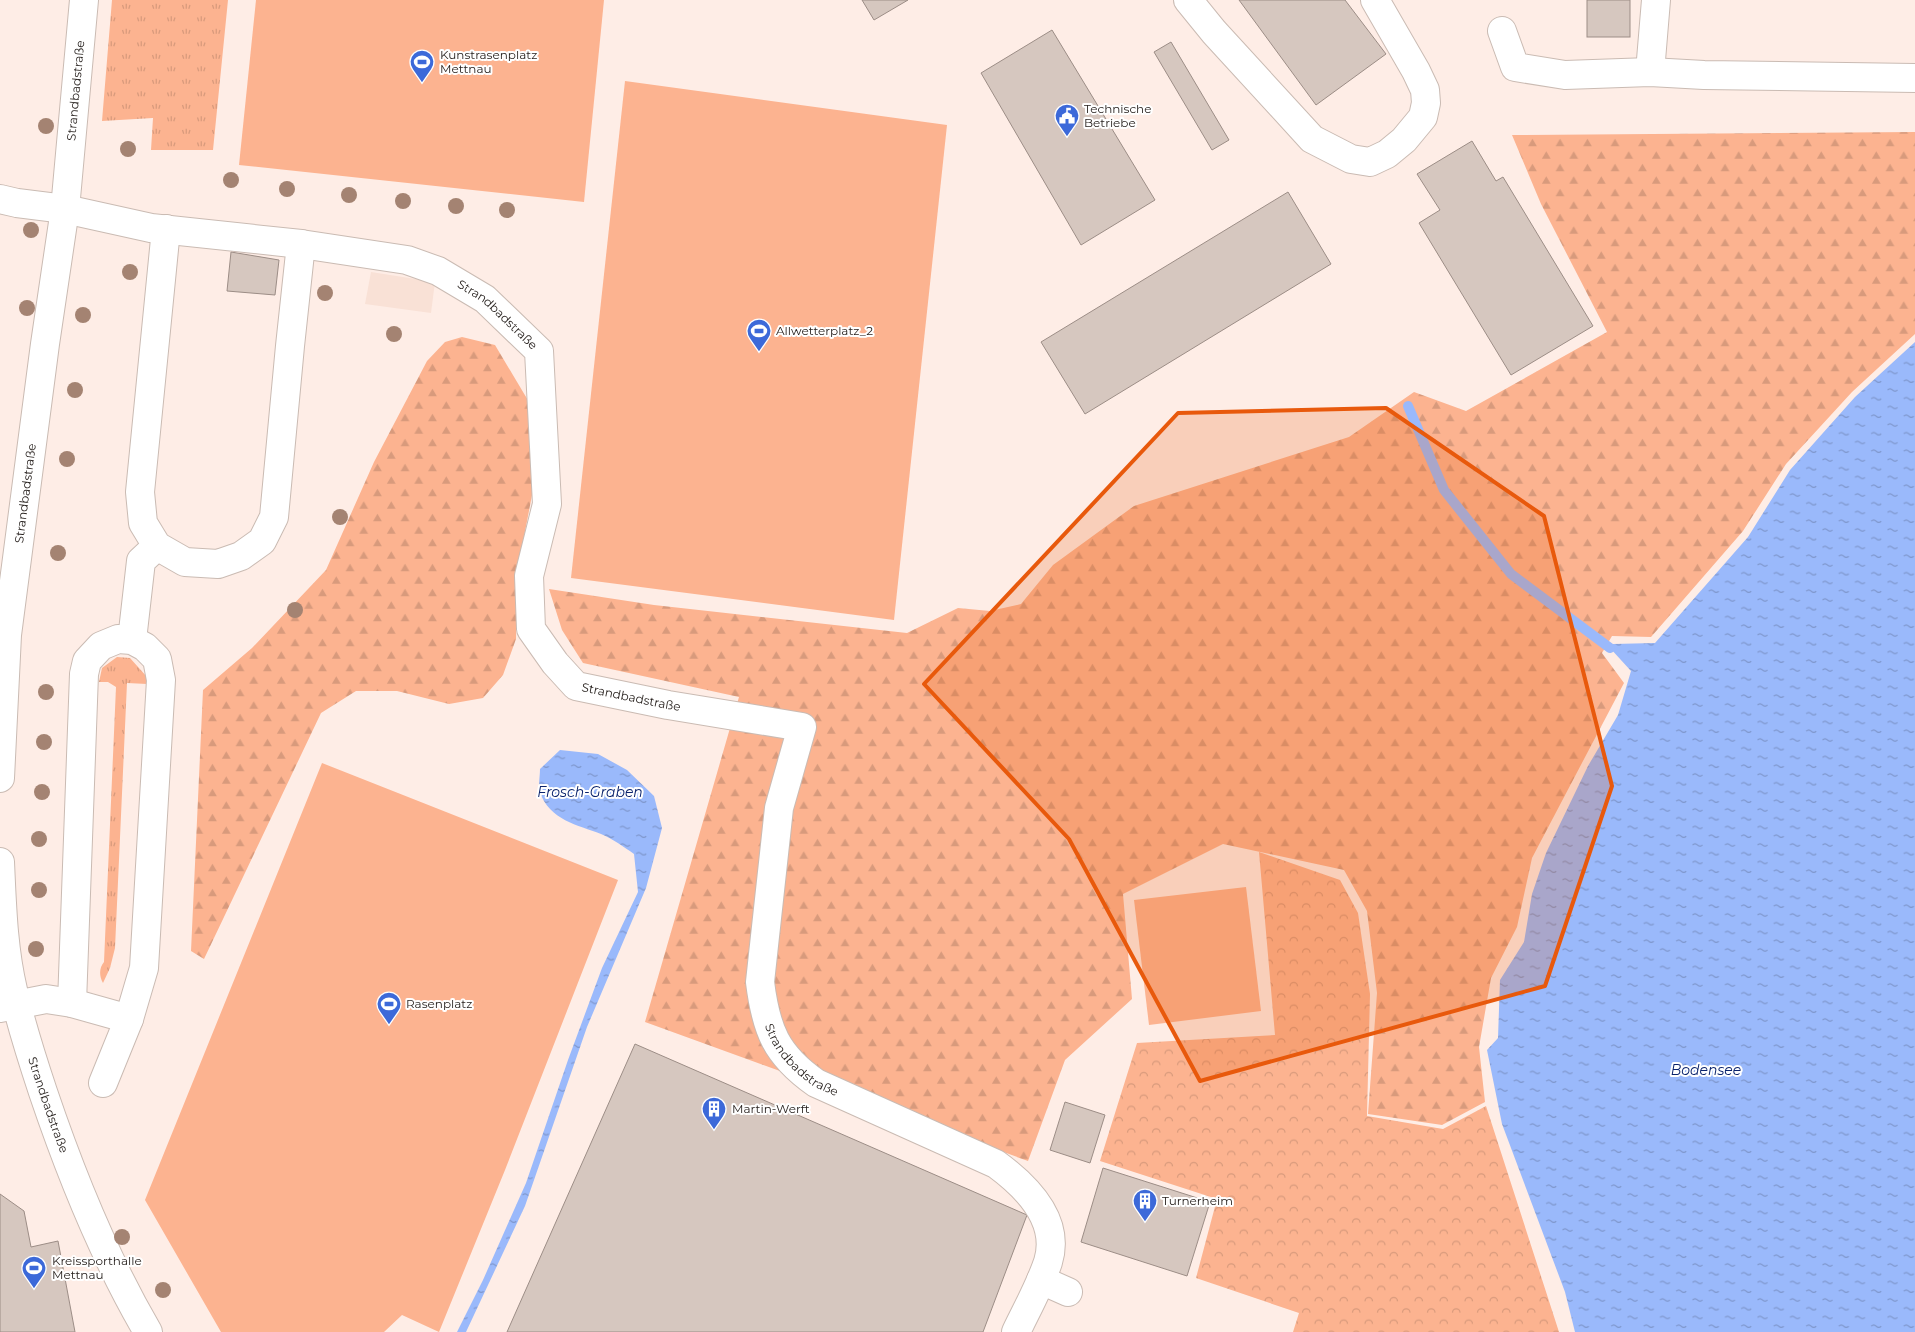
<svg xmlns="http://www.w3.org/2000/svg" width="1915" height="1332" viewBox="0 0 1915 1332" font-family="Montserrat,sans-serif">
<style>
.built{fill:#f9e1d6}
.grass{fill:url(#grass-tufts)}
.forest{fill:url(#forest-firs)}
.park{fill:url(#park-crowns)}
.pitch{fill:#fcb390}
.water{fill:url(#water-ripples)}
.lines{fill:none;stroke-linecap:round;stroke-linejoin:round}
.stream{stroke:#9ab9fb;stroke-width:10}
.building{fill:#d6c7bf;stroke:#9c8d86}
.minor-casing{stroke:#cabbb3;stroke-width:30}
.minor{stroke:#fff;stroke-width:28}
.tree{fill:#a48372}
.marked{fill:#e8590c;fill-opacity:0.2;stroke:#e8590c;stroke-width:4;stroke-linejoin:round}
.labels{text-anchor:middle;stroke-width:4;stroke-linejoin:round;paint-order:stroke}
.poi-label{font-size:12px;fill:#28221f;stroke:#fff;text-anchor:start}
.street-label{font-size:12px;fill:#28221f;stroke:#fff}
.water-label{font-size:14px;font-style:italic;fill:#0a236c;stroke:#fff}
</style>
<defs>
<pattern id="grass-tufts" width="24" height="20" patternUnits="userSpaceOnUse" patternTransform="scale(1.25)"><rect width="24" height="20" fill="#fcb390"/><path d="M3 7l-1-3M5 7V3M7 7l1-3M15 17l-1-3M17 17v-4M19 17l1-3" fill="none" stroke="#d89a7c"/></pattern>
<pattern id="forest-firs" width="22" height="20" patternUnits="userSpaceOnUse" patternTransform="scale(1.25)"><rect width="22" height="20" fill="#fcb390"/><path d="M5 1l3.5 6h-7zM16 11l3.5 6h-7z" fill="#d89a7c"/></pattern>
<pattern id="park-crowns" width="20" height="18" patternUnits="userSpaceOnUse" patternTransform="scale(1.25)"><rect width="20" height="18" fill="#fcb390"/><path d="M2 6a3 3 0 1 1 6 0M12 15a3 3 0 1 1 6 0" fill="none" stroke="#d89a7c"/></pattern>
<pattern id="water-ripples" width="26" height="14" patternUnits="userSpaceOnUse" patternTransform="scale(1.25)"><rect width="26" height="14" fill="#9ab9fb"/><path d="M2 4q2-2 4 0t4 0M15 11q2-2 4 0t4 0" fill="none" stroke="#7e96cb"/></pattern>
</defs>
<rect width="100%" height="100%" fill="#feede6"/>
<polygon class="built" points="371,272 435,282 431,313 365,304"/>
<g class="grass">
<polygon points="112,0 228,0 213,150 151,150 153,118 102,121"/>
<path d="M117,657L130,658L147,677V684L127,683L115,948L110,968L103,983C99,976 99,968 104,962L116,687L108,682H99L102,668Z"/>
</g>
<g class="forest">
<polygon points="1915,132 1915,334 1852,392 1786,464 1743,531 1651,637 1612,636 1602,653 1624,683 1532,858 1517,927 1491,978 1479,1047 1485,1102 1442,1125 1368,1114 1377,993 1367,911 1344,870 1223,844 1123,894 1132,999 1065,1060 1028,1161 645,1022 739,697 583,663 562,630 549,589 654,605 907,633 958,608 990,611 1021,604 1053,565 1134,506 1349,437 1414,392 1466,411 1607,332 1541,204 1512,135"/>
<polygon points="462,337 495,345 532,407 533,490 517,573 516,639 503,675 483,698 449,704 397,691 356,691 321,713 204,959 191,951 203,690 252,648 326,570 374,462 427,361 445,342"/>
</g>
<polygon class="park" points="1259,852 1340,880 1358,913 1370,994 1367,1116 1443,1129 1486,1106 1559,1332 1293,1332 1299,1313 1196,1278 1217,1199 1100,1161 1137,1043 1275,1035"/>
<g class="pitch">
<polygon points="256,0 604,0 584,202 239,165"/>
<polygon points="625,81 947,125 894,620 571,578"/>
<polygon points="322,763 618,880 505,1170 439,1332 402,1315 384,1332 221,1332 145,1200"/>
<polygon points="1246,887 1261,1011 1149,1025 1134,900"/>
</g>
<g class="water">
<polygon points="1915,342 1915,1332 1575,1332 1565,1292 1502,1124 1487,1050 1498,1038 1500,980 1524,942 1532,894 1546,853 1588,766 1618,715 1631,671 1610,648 1613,644 1655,643 1748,537 1790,470 1855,397"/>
<path d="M560,750L598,754L627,770L654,796L662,828L646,888L587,1027L525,1206L466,1332H457L483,1280L526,1183L568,1060L602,968L638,892L634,854C624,847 613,839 601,834C578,825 549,820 540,792C538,786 540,776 540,769Z"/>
</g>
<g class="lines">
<polyline class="stream" points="1408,406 1444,490 1511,574 1610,648"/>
</g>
<g class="building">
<polygon points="862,0 908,0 874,20"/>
<polygon points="1239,0 1345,0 1386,54 1316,105"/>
<rect x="1587" y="0" width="43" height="37"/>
<polygon points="1052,30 1155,200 1081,245 981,73"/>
<polygon points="1171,42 1229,140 1212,150 1154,52"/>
<polygon points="1472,141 1496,181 1503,177 1593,326 1511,375 1419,223 1440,210 1417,174"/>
<polygon points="1288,192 1331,264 1085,414 1041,342"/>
<polygon points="231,252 279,260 275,295 227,291"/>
<polygon points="635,1044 1027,1215 983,1332 507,1332"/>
<polygon points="1065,1102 1105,1115 1090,1163 1050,1150"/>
<polygon points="1103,1168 1210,1202 1187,1276 1081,1242"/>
<polygon points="0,1194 24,1211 31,1247 58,1241 75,1332 0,1332"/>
</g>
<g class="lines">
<defs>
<g id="minor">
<polyline points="1188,0 1214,32 1312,139 1351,159 1370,162 1387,154 1404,140 1423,117 1426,103 1425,90 1416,71 1375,0"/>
<polyline points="1502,31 1515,67 1565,75 1650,72 1704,75 1915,78"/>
<polyline points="1650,72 1656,0"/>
<path id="s1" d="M0,199L17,203L65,209L151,228L301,244L407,260L438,271L485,299L539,351L547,504L529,576L531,629L555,663L576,686L668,705L802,727L779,808L760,982C766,1030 776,1055 816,1083L996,1164C1026,1186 1061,1220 1048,1262C1040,1286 1027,1309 1016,1332"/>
<polyline points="166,229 140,492 143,523 157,546 185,562 218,564 241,556 262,541 274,517 290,346 301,244"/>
<polyline points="132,640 141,561 157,546"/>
<path id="s2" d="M0,778L7,635L45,344L65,209L84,0"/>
<path id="s3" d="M0,862C2,904 3,948 13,990C21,1024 32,1059 43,1092C71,1175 104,1257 148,1332"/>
<polyline points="72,1003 84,674 87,661 101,646 118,639 132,640 145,647 157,659 161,680 144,968 129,1019 103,1083"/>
<polyline points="0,1008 46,999 72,1003 129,1019"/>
<polyline points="1041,1280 1068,1292"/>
</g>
</defs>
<use href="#minor" class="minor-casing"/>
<use href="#minor" class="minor"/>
</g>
<g class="tree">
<circle cx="46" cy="126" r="8"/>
<circle cx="128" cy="149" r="8"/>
<circle cx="231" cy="180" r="8"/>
<circle cx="287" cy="189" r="8"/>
<circle cx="349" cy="195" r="8"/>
<circle cx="403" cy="201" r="8"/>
<circle cx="456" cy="206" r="8"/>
<circle cx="507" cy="210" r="8"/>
<circle cx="31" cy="230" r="8"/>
<circle cx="130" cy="272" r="8"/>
<circle cx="325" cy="293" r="8"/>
<circle cx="27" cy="308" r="8"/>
<circle cx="83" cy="315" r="8"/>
<circle cx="394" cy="334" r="8"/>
<circle cx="75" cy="390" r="8"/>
<circle cx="67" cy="459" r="8"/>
<circle cx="340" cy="517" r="8"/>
<circle cx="58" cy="553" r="8"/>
<circle cx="295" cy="610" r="8"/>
<circle cx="46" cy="692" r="8"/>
<circle cx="44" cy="742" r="8"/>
<circle cx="42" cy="792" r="8"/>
<circle cx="39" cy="839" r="8"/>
<circle cx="39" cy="890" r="8"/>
<circle cx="36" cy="949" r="8"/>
<circle cx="122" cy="1237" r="8"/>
<circle cx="163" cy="1290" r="8"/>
</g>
<path class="marked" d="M1386,408L1544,516L1612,786L1545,986L1200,1081L1069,839L924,684L1178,413Z"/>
<defs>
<symbol id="stadium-pin" viewBox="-11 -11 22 30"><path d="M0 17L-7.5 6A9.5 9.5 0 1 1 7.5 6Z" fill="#3c69d9" stroke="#fff"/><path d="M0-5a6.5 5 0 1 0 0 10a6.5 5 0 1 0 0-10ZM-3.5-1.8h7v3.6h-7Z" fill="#fff"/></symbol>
<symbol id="civic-pin" viewBox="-11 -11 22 30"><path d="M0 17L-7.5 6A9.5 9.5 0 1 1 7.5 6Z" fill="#3c69d9" stroke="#fff"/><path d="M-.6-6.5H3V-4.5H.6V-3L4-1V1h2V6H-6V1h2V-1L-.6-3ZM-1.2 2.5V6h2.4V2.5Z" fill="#fff"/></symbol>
<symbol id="building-pin" viewBox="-11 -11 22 30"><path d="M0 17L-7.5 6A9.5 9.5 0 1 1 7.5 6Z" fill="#3c69d9" stroke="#fff"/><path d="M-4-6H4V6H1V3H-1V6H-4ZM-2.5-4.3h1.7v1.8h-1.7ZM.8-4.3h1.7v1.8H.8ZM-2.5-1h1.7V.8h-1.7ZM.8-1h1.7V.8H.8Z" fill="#fff"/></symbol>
</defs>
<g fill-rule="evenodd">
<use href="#stadium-pin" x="408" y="48" width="28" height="38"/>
<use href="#civic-pin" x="1053" y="102" width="28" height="38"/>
<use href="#stadium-pin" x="745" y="317" width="28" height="38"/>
<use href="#stadium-pin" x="375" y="990" width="28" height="38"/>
<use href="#building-pin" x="700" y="1095" width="28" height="38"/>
<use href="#building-pin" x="1131" y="1187" width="28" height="38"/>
<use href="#stadium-pin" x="20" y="1254" width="28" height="38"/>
</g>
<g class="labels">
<g class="poi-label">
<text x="440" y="59">Kunstrasenplatz<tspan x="440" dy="14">Mettnau</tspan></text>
<text x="1084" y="113">Technische<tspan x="1084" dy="14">Betriebe</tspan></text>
<text x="776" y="335">Allwetterplatz_2</text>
<text x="406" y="1008">Rasenplatz</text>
<text x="732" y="1113">Martin-Werft</text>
<text x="1162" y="1205">Turnerheim</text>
<text x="52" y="1265">Kreissporthalle<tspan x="52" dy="14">Mettnau</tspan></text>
</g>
<g class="street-label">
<text dy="4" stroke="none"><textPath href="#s2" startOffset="692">Strandbadstraße</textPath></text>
<text dy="4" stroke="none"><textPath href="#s1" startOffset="519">Strandbadstraße</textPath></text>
<text dy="4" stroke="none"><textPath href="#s2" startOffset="286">Strandbadstraße</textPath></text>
<text dy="4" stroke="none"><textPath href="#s1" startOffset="984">Strandbadstraße</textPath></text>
<text dy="4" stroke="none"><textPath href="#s1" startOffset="1510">Strandbadstraße</textPath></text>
<text dy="4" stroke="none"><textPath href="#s3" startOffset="249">Strandbadstraße</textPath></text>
</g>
<g class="water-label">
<text x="590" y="797">Frosch-Graben</text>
<text x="1706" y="1075">Bodensee</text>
</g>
</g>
</svg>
